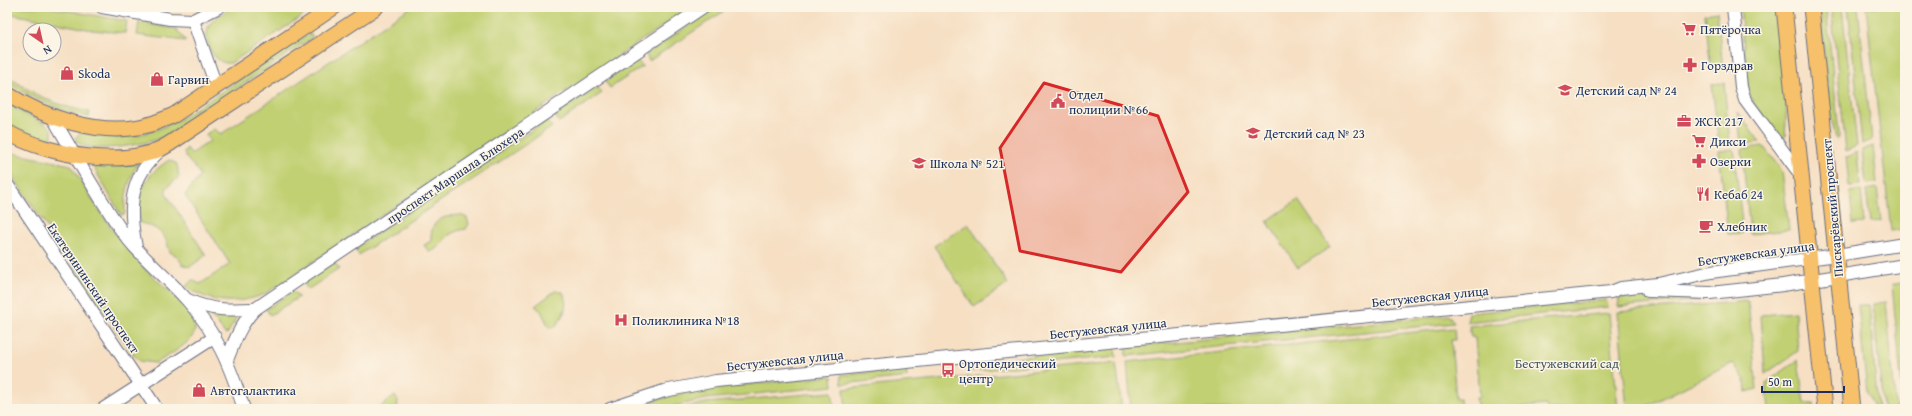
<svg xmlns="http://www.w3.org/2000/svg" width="1912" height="416" viewBox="0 0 1912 416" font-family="'Gentium Book Plus',serif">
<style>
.green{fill:#c1d072;stroke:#6e8068}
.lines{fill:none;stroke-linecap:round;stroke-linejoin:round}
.minor-casing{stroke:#686d81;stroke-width:14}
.major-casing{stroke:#686d81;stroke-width:17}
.minor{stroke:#fff;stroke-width:12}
.major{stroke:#f7c06b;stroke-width:15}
.marked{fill:#d62828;fill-opacity:0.2;stroke:#d62828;stroke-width:3;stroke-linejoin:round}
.labels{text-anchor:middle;stroke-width:3;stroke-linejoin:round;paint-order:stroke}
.poi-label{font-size:13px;fill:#1b2f5e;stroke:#fcf5e5;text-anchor:start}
.street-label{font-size:13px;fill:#1b2f5e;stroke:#fcf5e5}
.park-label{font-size:13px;fill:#445763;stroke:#fcf5e5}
</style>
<rect width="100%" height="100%" fill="#fcf5e5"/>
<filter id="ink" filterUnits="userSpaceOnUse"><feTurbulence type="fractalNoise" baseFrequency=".025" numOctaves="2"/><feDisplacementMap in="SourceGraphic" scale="8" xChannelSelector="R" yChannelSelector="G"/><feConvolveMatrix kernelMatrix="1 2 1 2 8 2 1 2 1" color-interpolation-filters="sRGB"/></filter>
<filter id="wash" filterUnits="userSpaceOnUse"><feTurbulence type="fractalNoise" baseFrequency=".012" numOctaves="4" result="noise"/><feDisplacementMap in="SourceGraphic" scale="16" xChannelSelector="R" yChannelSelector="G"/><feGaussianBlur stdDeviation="0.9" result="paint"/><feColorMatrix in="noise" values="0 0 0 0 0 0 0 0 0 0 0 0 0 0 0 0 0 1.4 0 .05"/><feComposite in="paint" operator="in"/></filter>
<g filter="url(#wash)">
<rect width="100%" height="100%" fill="#f6dfc3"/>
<g class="green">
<polygon points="7,7 46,7 127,21 125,33 92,30 7,13"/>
<path d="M233,7H310L309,11L298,19L231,63C213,66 201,38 210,24C215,17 225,12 233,7Z"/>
<path d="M411,7H691L265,294C238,305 209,304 186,286L192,280L200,284L230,264L185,195L200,176C197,166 186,162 184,152L187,148L191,154L210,141L206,134L214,129L221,134Z"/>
<polygon points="716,7 730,7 649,61 646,54"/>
<polygon points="1740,7 1778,7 1787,102 1785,137 1782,139 1754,104 1748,90"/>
<polygon points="1820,7 1826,7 1839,133 1839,138 1836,139 1830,112"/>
<polygon points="1831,7 1842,7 1857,146 1846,151"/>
<polygon points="1848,7 1858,7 1872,140 1862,144"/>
<polygon points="1866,7 1905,7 1905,229 1891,231"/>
<polygon points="1717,12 1723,69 1711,70 1705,14"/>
<polygon points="139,22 176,29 186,41 137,35"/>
<path d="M309,34L312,35L313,37L165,137C149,143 82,158 75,138L80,133C92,131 104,136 117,137C138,137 158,130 177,121Z"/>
<polygon points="637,61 643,66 610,88 605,81"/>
<path d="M7,76C37,96 55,106 90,112L89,117C59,111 33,99 7,82Z"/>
<polygon points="1724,83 1730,144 1719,145 1712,84"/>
<polygon points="598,87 602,93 559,122 554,115"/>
<polygon points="7,104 47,125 52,130 52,138 48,141 20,133 7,125"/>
<polygon points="1738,112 1760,142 1741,144"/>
<polygon points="547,120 552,127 359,255 355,248"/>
<polygon points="1763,146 1782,171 1789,230 1750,234 1742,149"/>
<polygon points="1873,146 1877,183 1866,184 1862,150"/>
<polygon points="1734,149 1743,233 1728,234 1719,151"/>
<path d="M7,152L71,165C95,204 117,242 150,274C163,286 196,311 195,330C194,342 166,357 156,363L140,361L133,354L7,168Z"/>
<polygon points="1857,152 1860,185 1849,186 1846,157"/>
<path d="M169,160L177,164L179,177L166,188V194L206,255L190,267L183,265L177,256L170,252C168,248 168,244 166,240C161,230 151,225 140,223C136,192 143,177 169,160Z"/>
<path d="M138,163C129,180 124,194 125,214L121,215L94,168L98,165Z"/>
<polygon points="1877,188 1881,221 1870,222 1866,190"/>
<polygon points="1861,190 1864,223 1853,224 1850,192"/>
<polygon points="1298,200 1330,247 1298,268 1267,221"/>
<path d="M461,215L467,218L469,224L466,229C441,232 445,248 429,252L424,245L431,241C430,219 443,216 461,215Z"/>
<polygon points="968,224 1008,284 974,307 934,246"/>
<polygon points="334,262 339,269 307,290 304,282"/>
<polygon points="1905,282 1905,409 1904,409 1892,285"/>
<polygon points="293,291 299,297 270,315 266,309"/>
<path d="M555,291L563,292C569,308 564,315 554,328L549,327L541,311L535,306Z"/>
<polygon points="1650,295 1700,300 1618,307 1619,298"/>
<polygon points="1606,300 1608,307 1467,322 1469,313"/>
<polygon points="1748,301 1757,389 1746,392 1745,380 1733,363 1641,409 1627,409 1618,312"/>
<polygon points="1886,302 1896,409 1883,409 1873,304"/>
<polygon points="1858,305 1869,305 1878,409 1875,409 1867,392"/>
<polygon points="1795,312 1798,351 1765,374 1761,315"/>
<polygon points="209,313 238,315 228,333 225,334"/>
<polygon points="1609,313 1618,409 1547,409 1546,405 1503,409 1478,409 1476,398 1480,396 1475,338 1471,337 1469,326"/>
<polygon points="1449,315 1454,323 1126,356 1126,347"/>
<polygon points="1454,328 1455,340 1451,340 1456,399 1460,399 1461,409 1131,409 1127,362"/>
<polygon points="1115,347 1116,357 971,371 970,363"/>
<polygon points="1798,360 1804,403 1814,403 1815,409 1769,409 1766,383"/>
<polygon points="1116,363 1122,409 846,409 844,389"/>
<polygon points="906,369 907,377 842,384 841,375"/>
<polygon points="832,376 833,386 706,399 661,409 641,409 645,403 685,392 704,389"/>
<polygon points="832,392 835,409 678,409 706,403"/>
<polygon points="395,396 398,401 397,409 377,409"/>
</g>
</g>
<g filter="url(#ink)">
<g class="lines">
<defs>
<g id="minor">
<polyline points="102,7 170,19 193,20 219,7"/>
<polyline points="1733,7 1741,87 1745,100 1800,174"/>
<polyline points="193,20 216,86"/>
<path d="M53,118C74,154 95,192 119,227C138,255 165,275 187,300C218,335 230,366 244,409"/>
<polyline points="7,184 157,409"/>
<path d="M136,247C128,208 129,177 161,150"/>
<polyline points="1648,291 1710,293 1783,285 1905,265"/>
<path d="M188,300C211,311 230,310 255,309"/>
<path d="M227,360C234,342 241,323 255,309L703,7"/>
<polyline points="103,409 215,337"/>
<polyline points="610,409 664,391 716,381 1611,292 1621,288 1658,284 1711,272 1837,255 1905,244"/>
</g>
<g id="major">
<polyline points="1784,7 1825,409"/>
<polyline points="1811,7 1852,409"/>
<path d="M7,94C43,117 96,135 139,127C151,125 163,120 174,115L334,7"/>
<path d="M7,132C47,156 129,170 169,144L376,7"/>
</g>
</defs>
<use href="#minor" class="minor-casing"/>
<use href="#major" class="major-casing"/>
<use href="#minor" class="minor"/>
<use href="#major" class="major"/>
</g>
</g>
<path class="marked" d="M1044,83L1158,116L1188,192L1121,272L1020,251L1000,148Z"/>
<defs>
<symbol id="supermarket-bare" viewBox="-9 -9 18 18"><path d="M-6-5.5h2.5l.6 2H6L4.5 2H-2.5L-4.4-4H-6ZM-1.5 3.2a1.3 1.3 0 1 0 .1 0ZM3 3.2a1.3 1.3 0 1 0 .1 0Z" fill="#d1495b" stroke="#fcf5e5" stroke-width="2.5" paint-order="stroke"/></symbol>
<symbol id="pharmacy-bare" viewBox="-9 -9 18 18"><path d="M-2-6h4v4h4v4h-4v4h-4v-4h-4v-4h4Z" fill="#d1495b" stroke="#fcf5e5" stroke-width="2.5" paint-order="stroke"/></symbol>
<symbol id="shop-bare" viewBox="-9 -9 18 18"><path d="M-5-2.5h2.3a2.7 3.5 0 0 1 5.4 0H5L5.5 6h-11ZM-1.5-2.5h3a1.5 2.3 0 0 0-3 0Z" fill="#d1495b" stroke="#fcf5e5" stroke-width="2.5" paint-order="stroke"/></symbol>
<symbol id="school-bare" viewBox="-9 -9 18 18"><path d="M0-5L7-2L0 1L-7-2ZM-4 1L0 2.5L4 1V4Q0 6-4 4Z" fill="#d1495b" stroke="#fcf5e5" stroke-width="2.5" paint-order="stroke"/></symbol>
<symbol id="civic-bare" viewBox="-9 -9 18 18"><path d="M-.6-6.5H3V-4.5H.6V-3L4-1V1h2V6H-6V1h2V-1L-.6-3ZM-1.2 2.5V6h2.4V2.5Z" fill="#d1495b" stroke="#fcf5e5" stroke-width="2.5" paint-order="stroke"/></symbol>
<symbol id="office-bare" viewBox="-9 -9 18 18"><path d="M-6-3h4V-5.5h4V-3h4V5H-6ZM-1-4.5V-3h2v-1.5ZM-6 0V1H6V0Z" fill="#d1495b" stroke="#fcf5e5" stroke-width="2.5" paint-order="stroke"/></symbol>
<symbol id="restaurant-bare" viewBox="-9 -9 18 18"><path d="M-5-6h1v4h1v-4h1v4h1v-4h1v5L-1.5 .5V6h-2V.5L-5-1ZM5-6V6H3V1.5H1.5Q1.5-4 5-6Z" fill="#d1495b" stroke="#fcf5e5" stroke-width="2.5" paint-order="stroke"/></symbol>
<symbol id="cafe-bare" viewBox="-9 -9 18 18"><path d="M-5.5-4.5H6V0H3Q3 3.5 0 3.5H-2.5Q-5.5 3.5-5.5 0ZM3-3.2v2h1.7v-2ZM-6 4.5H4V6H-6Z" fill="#d1495b" stroke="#fcf5e5" stroke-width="2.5" paint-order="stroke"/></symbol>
<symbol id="hospital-bare" viewBox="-9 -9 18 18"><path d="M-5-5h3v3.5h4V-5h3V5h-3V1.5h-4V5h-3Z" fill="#d1495b" stroke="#fcf5e5" stroke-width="2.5" paint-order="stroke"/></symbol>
<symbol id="bus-bare" viewBox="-9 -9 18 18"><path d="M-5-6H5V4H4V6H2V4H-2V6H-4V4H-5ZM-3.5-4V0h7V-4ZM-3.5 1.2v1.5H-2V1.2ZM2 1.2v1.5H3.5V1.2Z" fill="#d1495b" stroke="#fcf5e5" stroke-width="2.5" paint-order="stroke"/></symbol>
</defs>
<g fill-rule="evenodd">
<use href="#supermarket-bare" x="1679" y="19" width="20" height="20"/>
<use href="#pharmacy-bare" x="1680" y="55" width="20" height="20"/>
<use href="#shop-bare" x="57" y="63" width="20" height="20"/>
<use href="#shop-bare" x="147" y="69" width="20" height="20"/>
<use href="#school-bare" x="1555" y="80" width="20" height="20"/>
<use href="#civic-bare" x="1048" y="91" width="20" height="20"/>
<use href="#office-bare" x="1674" y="111" width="20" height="20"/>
<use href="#school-bare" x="1243" y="123" width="20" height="20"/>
<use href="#supermarket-bare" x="1689" y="131" width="20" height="20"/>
<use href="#pharmacy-bare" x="1689" y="151" width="20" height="20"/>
<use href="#school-bare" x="909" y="153" width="20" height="20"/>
<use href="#restaurant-bare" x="1693" y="184" width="20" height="20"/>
<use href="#cafe-bare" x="1696" y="216" width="20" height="20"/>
<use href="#hospital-bare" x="611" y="310" width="20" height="20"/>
<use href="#bus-bare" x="938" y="360" width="20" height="20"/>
<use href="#shop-bare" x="189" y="380" width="20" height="20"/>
</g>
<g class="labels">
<g class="poi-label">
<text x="1700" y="34">Пятёрочка</text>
<text x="1701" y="70">Горздрав</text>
<text x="78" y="78">Skoda</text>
<text x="168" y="84">Гарвин</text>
<text x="1576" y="95">Детский сад № 24</text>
<text x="1069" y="99">Отдел<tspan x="1069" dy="15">полиции №66</tspan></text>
<text x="1695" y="126">ЖСК 217</text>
<text x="1264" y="138">Детский сад № 23</text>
<text x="1710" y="146">Дикси</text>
<text x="1710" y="166">Озерки</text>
<text x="930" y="168">Школа № 521</text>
<text x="1714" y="199">Кебаб 24</text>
<text x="1717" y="231">Хлебник</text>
<text x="632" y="325">Поликлиника №18</text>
<text x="959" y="368">Ортопедический<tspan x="959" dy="15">центр</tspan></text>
<text x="210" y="395">Автогалактика</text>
</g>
<g class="street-label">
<text transform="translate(455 175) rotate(-34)" y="5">проспект Маршала Блюхера</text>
<text transform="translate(1832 208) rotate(-95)" y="5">Пискарёвский проспект</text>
<text transform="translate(1756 253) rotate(-8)" y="5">Бестужевская улица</text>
<text transform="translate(94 288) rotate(56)" y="5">Екатерининский проспект</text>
<text transform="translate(1430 296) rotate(-6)" y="5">Бестужевская улица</text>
<text transform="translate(1108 328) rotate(-6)" y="5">Бестужевская улица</text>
<text transform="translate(785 360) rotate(-6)" y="5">Бестужевская улица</text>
</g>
<g class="park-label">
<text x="1567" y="368">Бестужевский сад</text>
</g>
</g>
<rect width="1912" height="416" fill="none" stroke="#fcf5e5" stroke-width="24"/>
<g transform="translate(42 42) rotate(146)"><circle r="19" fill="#fcf5e5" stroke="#a2a6af"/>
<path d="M0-3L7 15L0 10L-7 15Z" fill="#d1495b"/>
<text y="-6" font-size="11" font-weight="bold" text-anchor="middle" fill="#1b2f5e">N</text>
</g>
<path d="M1762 386v6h82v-6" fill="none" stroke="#1b2f5e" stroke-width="2"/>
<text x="1768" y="386" font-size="12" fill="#1b2f5e" stroke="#fcf5e5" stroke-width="3" paint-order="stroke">50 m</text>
</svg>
